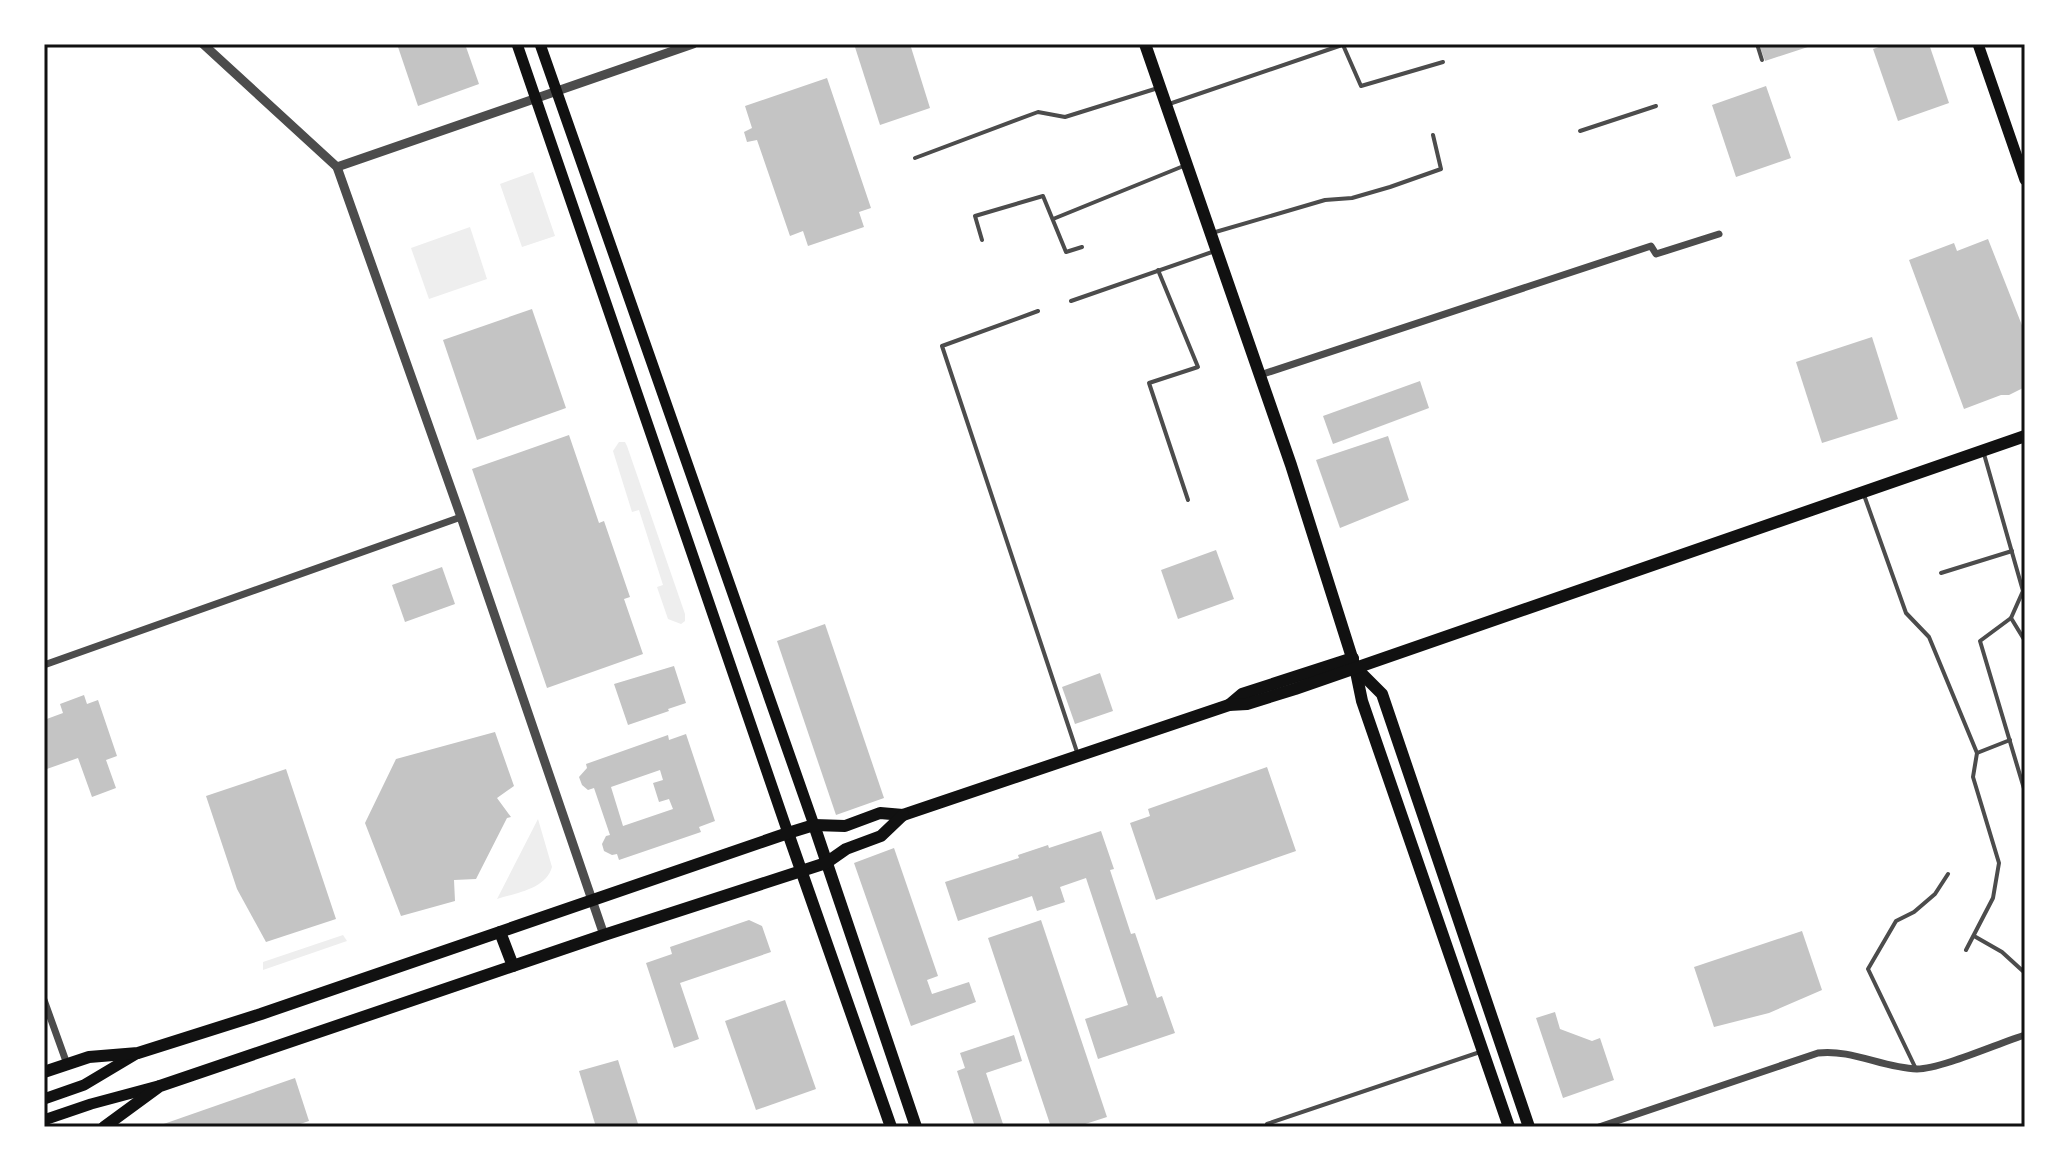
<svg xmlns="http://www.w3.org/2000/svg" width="2069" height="1171" viewBox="0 0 2069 1171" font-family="'Playfair Display',serif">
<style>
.green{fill:#eee}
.building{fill:#c4c4c4;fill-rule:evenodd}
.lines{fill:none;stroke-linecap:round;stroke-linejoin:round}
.service{stroke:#4c4c4c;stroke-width:4}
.minor{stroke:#4c4c4c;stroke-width:7}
.tertiary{stroke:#4c4c4c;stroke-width:9}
.secondary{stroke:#111;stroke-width:11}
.primary{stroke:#111;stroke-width:12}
.neatline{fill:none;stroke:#111;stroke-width:3}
</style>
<rect width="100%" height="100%" fill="#fff"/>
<g class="green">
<polygon points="533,172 555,236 522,247 500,184"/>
<polygon points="470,227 487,279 429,299 411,248"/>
<polygon points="619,442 625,442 627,446 685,614 685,621 681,624 668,619 657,587 663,585 639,510 632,512 613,451"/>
<path d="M538,819L552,867C546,889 516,893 497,899Z"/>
<polygon points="343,935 347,941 263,970 263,962"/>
</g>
<g class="building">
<polygon points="397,44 465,44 479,84 418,106"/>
<polygon points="854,44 910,44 930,108 880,125"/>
<polygon points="1759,44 1814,44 1814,45 1765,61"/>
<polygon points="1888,44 1929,44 1949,103 1898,121 1873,49"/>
<polygon points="827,78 871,208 859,212 864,227 808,246 803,231 790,236 757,140 747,142 744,132 752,128 745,106"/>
<polygon points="1766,86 1791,158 1736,177 1712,105"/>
<polygon points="1988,239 2025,333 2025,387 2009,395 2001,395 1964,409 1909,260 1954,243 1957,251"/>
<polygon points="532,309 566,408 477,440 443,340"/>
<polygon points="1872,337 1898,419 1822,443 1796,362"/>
<polygon points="1420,381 1429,408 1333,444 1323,416"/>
<polygon points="569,435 599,523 604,521 630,597 624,599 643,654 547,688 472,469"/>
<polygon points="1388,436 1409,500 1340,528 1316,460"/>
<polygon points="1216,550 1234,599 1178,619 1161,570"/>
<polygon points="442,567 455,604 405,622 392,585"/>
<polygon points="825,624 884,798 836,815 777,641"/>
<polygon points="674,666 686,703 668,709 669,711 628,725 614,684"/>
<polygon points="1100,673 1113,711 1075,724 1062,687"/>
<polygon points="84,695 87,704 98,700 117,756 106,760 116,788 92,797 78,758 44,770 44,720 63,713 60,704"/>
<polygon points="495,732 514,786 497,798 511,817 507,818 476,879 454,880 455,901 401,916 365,823 396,759"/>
<path d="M686,734L715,821L699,827L701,832L619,860L617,854L612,855L604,851L602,844L606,836L610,835L594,788L588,790L582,785L579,777L587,768L586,764L668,735L669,740ZM660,770L663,780L653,783L659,802L669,799L673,809L623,826L611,787Z"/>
<polygon points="1267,767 1296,851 1156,900 1130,823 1150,816 1148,809"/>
<polygon points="286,769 336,919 266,942 237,889 206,796"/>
<polygon points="1101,831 1114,869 1110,870 1131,934 1135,933 1157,998 1162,996 1175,1033 1098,1059 1085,1019 1128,1005 1086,878 1060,887 1065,902 1037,911 1032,896 958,921 945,882 1019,858 1018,855 1048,845 1049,848"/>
<polygon points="894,848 938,976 927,980 932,994 969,982 976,1002 911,1026 854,863"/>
<polygon points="749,920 762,926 771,952 680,983 699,1039 674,1048 646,963 672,954 670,947"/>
<polygon points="1041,920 1107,1117 1076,1127 1051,1127 988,938"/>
<polygon points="1802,931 1822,990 1769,1013 1714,1027 1694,967"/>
<polygon points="785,1000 816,1089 756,1110 725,1021"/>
<polygon points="1555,1012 1560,1029 1592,1041 1600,1038 1614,1080 1563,1098 1536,1018"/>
<polygon points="1014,1035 1022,1061 986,1073 1004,1127 975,1127 957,1071 965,1068 960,1053"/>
<polygon points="618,1060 639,1127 596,1127 579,1071"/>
<polygon points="295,1078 309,1121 291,1127 155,1127"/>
</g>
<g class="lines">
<g class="service">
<polyline points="1757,44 1762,60"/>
<polyline points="1343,45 1361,86 1443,62"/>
<polyline points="1169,104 1345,44"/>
<polyline points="1580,131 1656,106"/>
<polyline points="915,158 1038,112 1065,117 1158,88"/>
<polyline points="1053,219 1186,165"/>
<polyline points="1212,233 1325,200 1352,198 1390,187 1441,169 1433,135"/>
<polyline points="982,240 975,216 1043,196 1066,252 1082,247"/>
<polyline points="1158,270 1198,367 1149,383 1188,500"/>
<polyline points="1071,301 1215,251"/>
<polyline points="1038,311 942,346 1078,755"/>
<polyline points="1984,454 2023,591 2011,618 1980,641 2025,792"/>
<polyline points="1864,495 1906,613 1929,637 1977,753 1973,777 1999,863 1993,898 1966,950"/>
<polyline points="1941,573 2012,551"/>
<polyline points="2011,618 2025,641"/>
<polyline points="1977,753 2010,740"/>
<polyline points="1974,936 2002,952 2025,973"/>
<polyline points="1916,1069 1868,969 1896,921 1914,912 1935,894 1948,874"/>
<polyline points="1268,1127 1267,1124 1480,1052"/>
</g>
<g class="minor">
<polyline points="1260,375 1651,246 1656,254 1719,234"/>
<polyline points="44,665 461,517"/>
<polyline points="44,1000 67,1064"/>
<path d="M1599,1127L1818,1053C1852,1049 1883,1068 1917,1069C1941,1069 1999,1043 2025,1035"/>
</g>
<g class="tertiary">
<polyline points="203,44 337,167 461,517 604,935"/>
<polyline points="337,167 693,44"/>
</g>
<g class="secondary">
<polyline points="517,44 788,833"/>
<polyline points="540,44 814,825"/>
<polyline points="1978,44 2025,180"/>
<polyline points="44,1099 84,1085 136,1054"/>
<polyline points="44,1120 91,1104 158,1086"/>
</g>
<g class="primary">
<polyline points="1145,44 1291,465 1355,667 1362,701 1509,1127"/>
<polyline points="1355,667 1382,694 1529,1127"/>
<polyline points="1229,705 1242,694 1353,658"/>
<polyline points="814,825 916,1127"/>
<polyline points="788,833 891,1127"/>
<polyline points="500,932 513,966"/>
<polyline points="44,1072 89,1057 138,1053 261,1014 788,833 814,825 845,826 880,813 903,815 1229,705 1247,704 1295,689 2025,436"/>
<polyline points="104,1127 160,1086 604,935 826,863 846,849 881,836 903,815"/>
</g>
</g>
<rect width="2069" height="1171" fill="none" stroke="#ffffff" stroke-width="92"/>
<rect x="46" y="46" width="1977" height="1079" class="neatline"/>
</svg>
